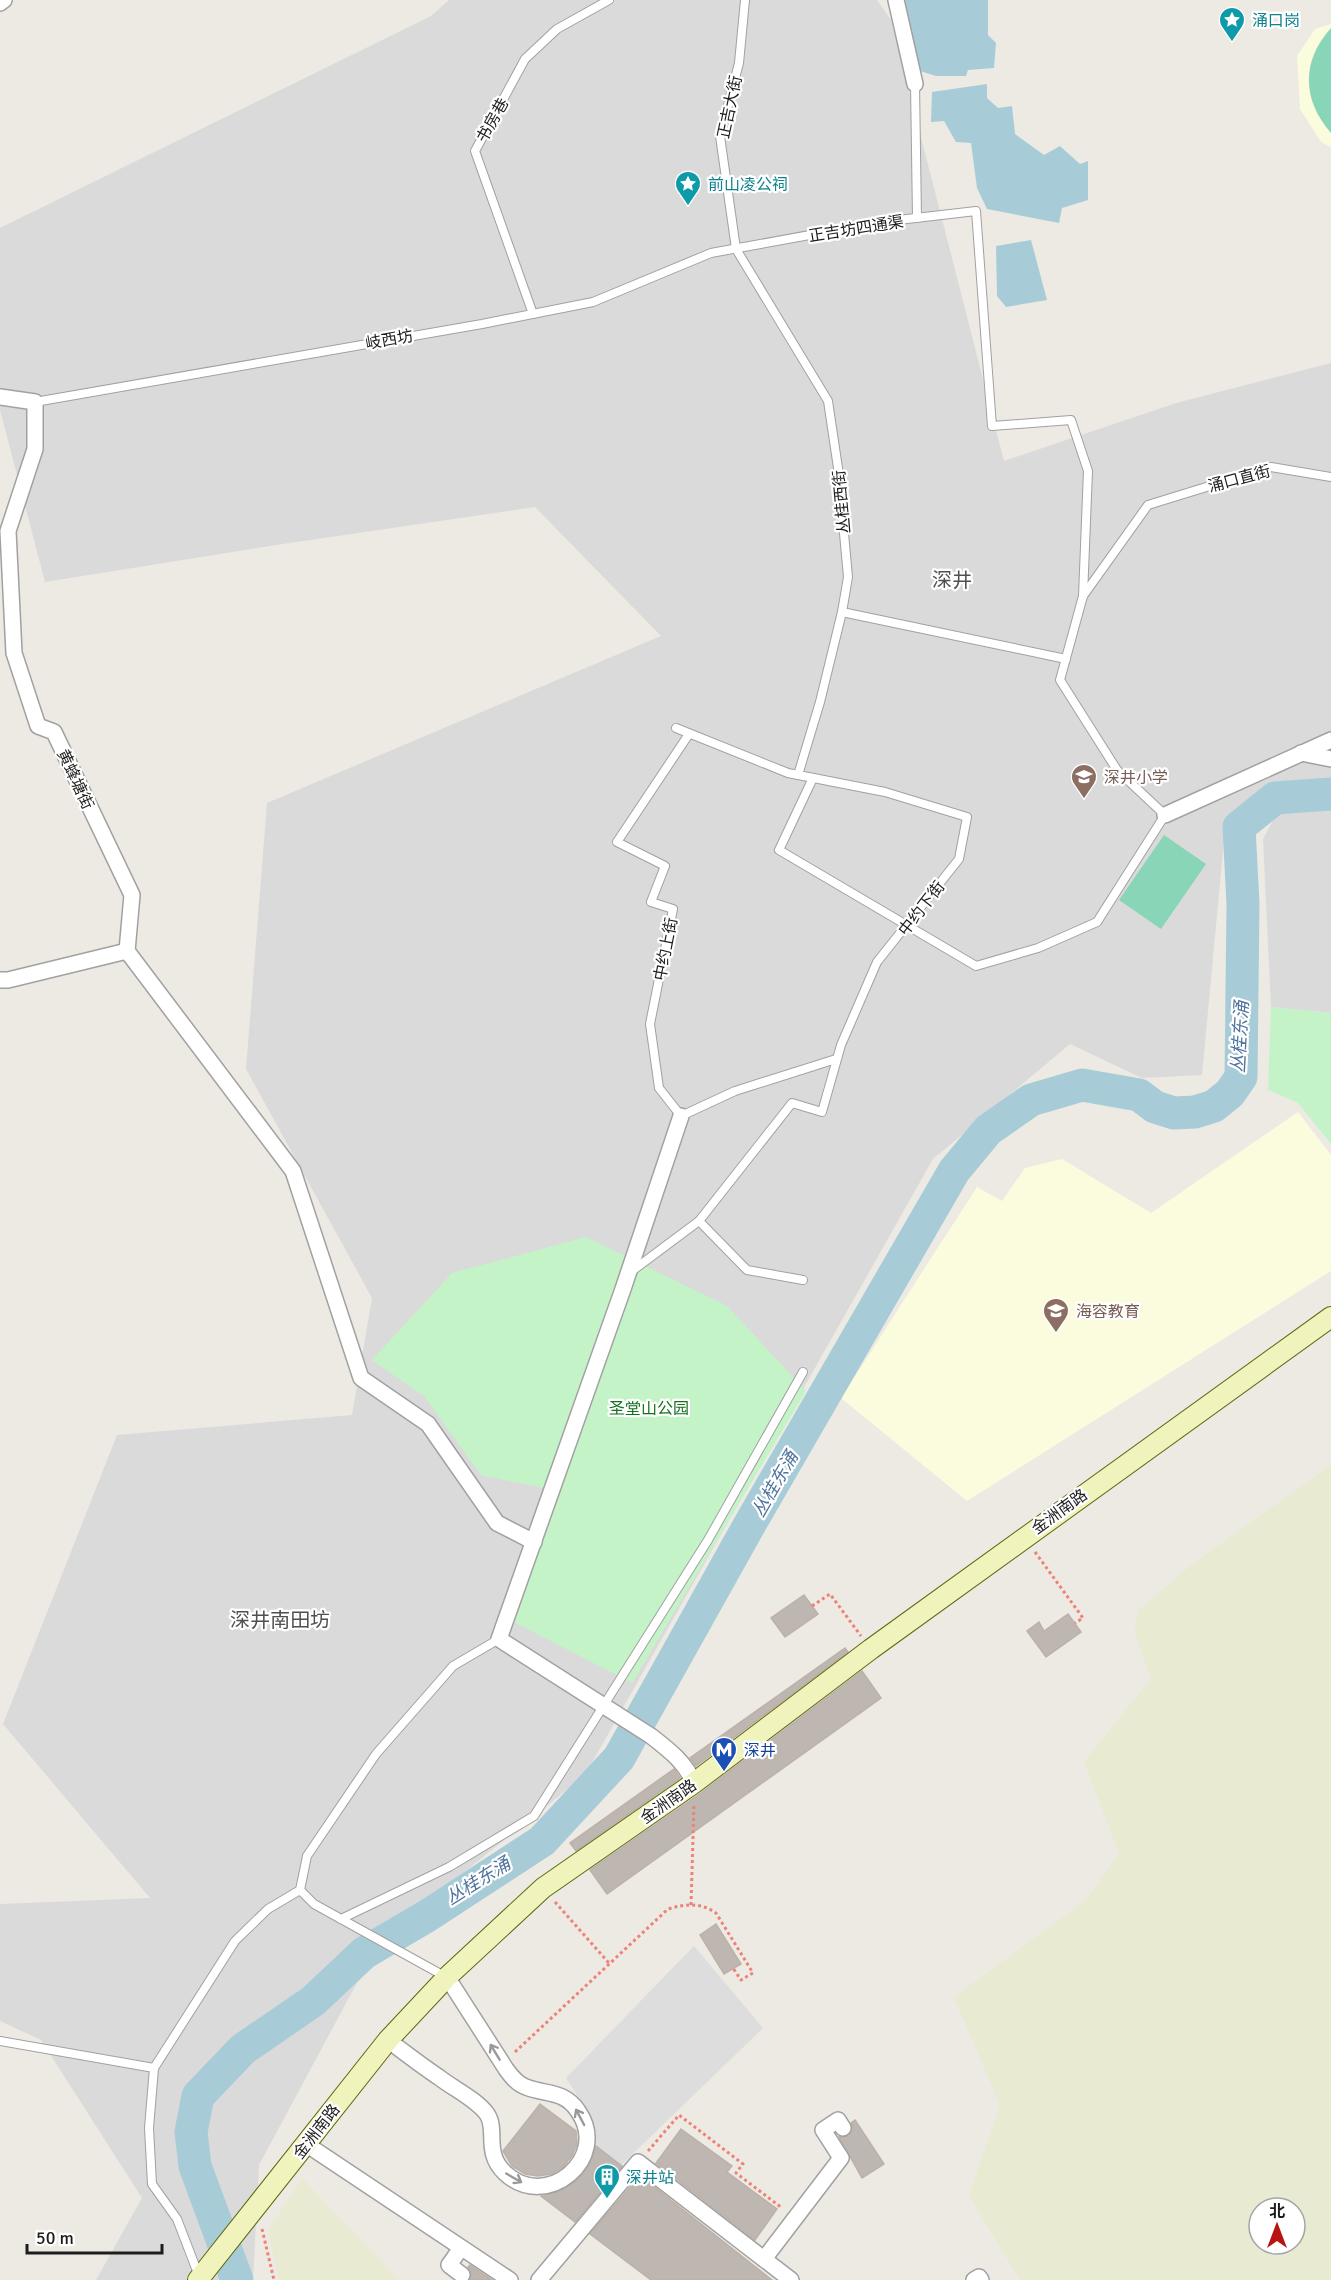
<svg xmlns="http://www.w3.org/2000/svg" width="1331" height="2280" viewBox="0 0 1331 2280" font-family="Signika,'Noto Sans SC',sans-serif">
<style>
.residential{fill:#dbdada}
.education{fill:#fbfbde}
.farmland{fill:#e8ead1;fill-rule:evenodd}
.park{fill:#c4f3c8}
.pitch{fill:#89d5b8}
.parking{fill:#ddd}
.water{fill:#a8ccd7}
.lines{fill:none;stroke-linecap:round;stroke-linejoin:round}
.river{stroke:#a8ccd7;stroke-width:33}
.building{fill:#bdb6b1;stroke:#bdb1a8;stroke-width:1.5}
.lane-casing{stroke:#a1a1a1;stroke-width:10}
.street-casing{stroke:#a1a1a1;stroke-width:18}
.secondary-casing{stroke:#5e680f;stroke-width:22}
.path{stroke:#ec8376;stroke-width:3;stroke-dasharray:3 3;stroke-linecap:butt}
.lane{stroke:#fff;stroke-width:8}
.street{stroke:#fff;stroke-width:15}
.secondary{stroke:#f0f3bc;stroke-width:20}
.oneway{stroke:#999}
.labels{text-anchor:middle;stroke-width:4.5;stroke-linejoin:round;paint-order:stroke}
.culture-label{font-size:16px;fill:#0d838f;stroke:#fff;text-anchor:start}
.street-label{font-size:16px;fill:#1d1d1d;stroke:#fff}
.education-label{font-size:16px;fill:#785e54;stroke:#fff;text-anchor:start}
.park-label{font-size:16px;fill:#16701e;stroke:#fff}
.transit-label{font-size:16px;fill:#164399;stroke:#fff;text-anchor:start}
.water-label{font-size:18px;font-style:italic;fill:#50759c;stroke:#fff}
.quarter-label{font-size:20px;fill:#505050;stroke:#fff}
</style>
<rect width="100%" height="100%" fill="#edeae4"/>
<polygon class="residential" points="449,0 877,0 891,20 1004,461 1176,403 1331,363 1331,1013 1271,1007 1263,839 1293,783 1226,819 1202,1075 1142,1078 1070,1044 933,1159 585,1775 380,1940 259,2165 253,2280 96,2280 142,2198 41,2040 0,2021 0,1904 150,1898 3,1724 117,1435 352,1415 372,1298 246,1069 267,803 661,636 535,507 276,545 45,582 0,410 0,228 431,16"/>
<g class="education">
<polygon points="1331,24 1331,147 1321,142 1300,109 1297,56 1315,29"/>
<polygon points="1298,1112 1331,1155 1331,1271 967,1501 841,1398 977,1187 1002,1201 1025,1168 1062,1159 1151,1213"/>
</g>
<g class="farmland">
<path d="M1331,1465V2280H1020L969,2196L1000,2105L954,1997L1086,1900L1119,1853L1084,1762L1151,1679L1134,1631L1139,1610L1191,1565ZM1259,2208H1295V2244H1259Z"/>
<polygon points="302,2178 399,2280 279,2280 268,2231"/>
</g>
<g class="park">
<polygon points="1271,1007 1331,1013 1331,1144 1298,1103 1268,1090"/>
<polygon points="586,1237 727,1306 806,1391 632,1683 514,1622 554,1490 481,1475 424,1396 372,1360 452,1273"/>
</g>
<g class="pitch">
<path d="M1331,28V133C1302,100 1301,61 1331,28Z"/>
<polygon points="1164,835 1206,864 1161,929 1119,900"/>
</g>
<polygon class="parking" points="694,1946 763,2028 615,2171 597,2154 593,2133 585,2107 566,2078"/>
<g class="water">
<polygon points="901,0 988,0 988,35 996,43 994,68 968,70 966,76 936,76 917,70"/>
<polygon points="987,84 987,98 998,108 1012,106 1015,134 1044,155 1060,146 1080,164 1088,161 1088,200 1062,208 1059,223 987,209 977,188 971,143 956,142 944,121 931,122 932,92"/>
<polygon points="1031,240 1047,300 1006,307 997,296 996,246"/>
</g>
<g class="lines">
<polyline class="river" points="237,2280 195,2166 191,2132 198,2096 243,2049 313,2001 364,1953 427,1916 542,1841 619,1758 751,1522 954,1171 988,1130 1031,1100 1082,1085 1139,1095 1155,1107 1174,1113 1195,1112 1214,1106 1230,1093 1241,1077 1243,904 1239,827 1275,798 1331,794"/>
</g>
<g class="building">
<polygon points="804,1595 818,1614 785,1637 771,1618"/>
<polygon points="1068,1614 1081,1632 1046,1657 1027,1631 1039,1622 1044,1631"/>
<polygon points="845,1648 848,1652 696,1766 690,1758"/>
<polygon points="862,1671 881,1698 607,1894 590,1870 701,1793"/>
<polygon points="674,1769 680,1778 576,1851 570,1843"/>
<polygon points="716,1924 741,1964 724,1974 700,1935"/>
<polygon points="540,2104 576,2131 577,2144 572,2156 563,2167 551,2174 538,2176 525,2174 512,2166 503,2151"/>
<polygon points="855,2120 884,2164 862,2178 839,2137 849,2136 853,2128 851,2123"/>
<polygon points="681,2129 732,2166 727,2172 777,2209 755,2240 656,2163"/>
<polygon points="596,2146 622,2166 575,2222 541,2196 560,2191 576,2181 589,2165"/>
<polygon points="638,2178 643,2181 644,2179 772,2280 651,2280 590,2234"/>
<polygon points="470,2265 492,2280 470,2280 471,2272 468,2267"/>
</g>
<g class="lines">
<defs>
<g id="lane">
<polyline points="745,0 739,63 720,136 736,249 828,401 838,468 848,577 842,612 820,702 798,775"/>
<polyline points="915,84 917,218"/>
<polyline points="533,314 475,151 525,59 557,29 609,0"/>
<polyline points="35,402 482,324 593,302 711,253 881,222 976,211 992,426 1071,420 1088,471 1083,596"/>
<polyline points="842,612 1066,659"/>
<polyline points="676,728 788,773 885,792 967,817 959,859 877,962 841,1045 822,1112 792,1103 699,1221"/>
<polyline points="689,734 617,842 665,866 651,902 673,909 650,1024 659,1088 681,1116 735,1091 836,1059"/>
<polyline points="813,778 779,850 976,966 1038,948 1097,922 1165,815 1117,770 1060,680 1083,596 1148,505 1271,467 1331,477"/>
<polyline points="632,1271 699,1221 747,1270 803,1280"/>
<polyline points="300,1890 307,1856 376,1754 453,1666 499,1639"/>
<polyline points="341,1919 449,1867 534,1816 708,1540 803,1372"/>
<polyline points="0,2041 154,2068"/>
<polyline points="199,2276 177,2219 152,2184 149,2128 154,2068 235,1941 268,1909 300,1890 314,1904 446,1977"/>
</g>
<g id="street">
<polyline points="896,0 915,84"/>
<polyline points="0,3 4,0"/>
<polyline points="0,397 35,402 35,449 8,531 14,653 38,726 54,732 132,895 127,951"/>
<polyline points="1301,753 1331,759"/>
<polyline points="1165,815 1331,740"/>
<polyline points="127,951 293,1171 361,1378 428,1424 497,1523 534,1542"/>
<polyline points="0,980 8,980 127,951"/>
<path d="M681,1116L623,1289L499,1639L651,1736C669,1750 685,1762 694,1783"/>
<path d="M388,2040C405,2053 422,2066 440,2078C454,2089 476,2099 487,2114C498,2130 483,2152 505,2173C546,2212 611,2158 578,2111C564,2090 546,2095 526,2087C517,2084 511,2076 506,2069L447,1977"/>
<polyline points="306,2144 510,2280"/>
<polyline points="461,2248 449,2265 462,2275"/>
<polyline points="764,2259 841,2158 823,2130 838,2120 843,2128"/>
<polyline points="539,2280 638,2162 791,2280"/>
<polyline points="974,2280 979,2277 981,2280"/>
</g>
<polyline id="secondary" points="198,2280 388,2040 447,1977 543,1888 694,1783 871,1649 1331,1317"/>
</defs>
<use href="#lane" class="lane-casing"/>
<use href="#street" class="street-casing"/>
<use href="#secondary" class="secondary-casing"/>
<g class="path">
<polyline points="1035,1552 1083,1618 1075,1623"/>
<polyline points="812,1606 830,1594 861,1636"/>
<polyline points="555,1902 609,1963"/>
<polyline points="691,1905 694,1804"/>
<path d="M515,2052L668,1909C685,1904 700,1902 716,1913L753,1973L741,1980L733,1968"/>
<polyline points="648,2151 679,2115 743,2164 736,2173 782,2208"/>
<polyline points="262,2229 274,2280"/>
</g>
<use href="#lane" class="lane"/>
<use href="#street" class="street"/>
<use href="#secondary" class="secondary"/>
</g>
<defs><path id="oneway-shaft" d="M-6 0H5M1.5-3L5.5 0L1.5 3" fill="none" stroke-width="1.6" stroke-linecap="round" stroke-linejoin="round" transform="scale(1.5)"/></defs>
<g class="oneway">
<use href="#oneway-shaft" transform="translate(495 2052) rotate(-121)"/>
<use href="#oneway-shaft" transform="translate(580 2117) rotate(-118)"/>
<use href="#oneway-shaft" transform="translate(514 2178) rotate(30)"/>
</g>
<defs>
<symbol id="sight-pin" viewBox="-11 -11 22 30"><path d="M0 17L-7.5 6A9.5 9.5 0 1 1 7.5 6Z" fill="#0f9aa8" stroke="#fff"/><path d="M0-6L1.8-2.2L6-1.7L2.9 1.2L3.7 5.4L0 3.3L-3.7 5.4L-2.9 1.2L-6-1.7L-1.8-2.2Z" fill="#fff"/></symbol>
<symbol id="school-pin" viewBox="-11 -11 22 30"><path d="M0 17L-7.5 6A9.5 9.5 0 1 1 7.5 6Z" fill="#8d6e63" stroke="#fff"/><path d="M0-5L7-2L0 1L-7-2ZM-4 1L0 2.5L4 1V4Q0 6-4 4Z" fill="#fff"/></symbol>
<symbol id="metro-pin" viewBox="-11 -11 22 30"><path d="M0 17L-7.5 6A9.5 9.5 0 1 1 7.5 6Z" fill="#1a4fb4" stroke="#fff"/><path d="M-5.5 5V-5H-3L0 0L3-5H5.5V5H3V-.5L0 4L-3-.5V5Z" fill="#fff"/></symbol>
<symbol id="building-pin" viewBox="-11 -11 22 30"><path d="M0 17L-7.5 6A9.5 9.5 0 1 1 7.5 6Z" fill="#0f9aa8" stroke="#fff"/><path d="M-4-6H4V6H1V3H-1V6H-4ZM-2.5-4.3h1.7v1.8h-1.7ZM.8-4.3h1.7v1.8H.8ZM-2.5-1h1.7V.8h-1.7ZM.8-1h1.7V.8H.8Z" fill="#fff"/></symbol>
</defs>
<g fill-rule="evenodd">
<use href="#sight-pin" x="1217" y="5" width="30" height="40"/>
<use href="#sight-pin" x="673" y="169" width="30" height="40"/>
<use href="#school-pin" x="1069" y="762" width="30" height="40"/>
<use href="#school-pin" x="1041" y="1296" width="30" height="40"/>
<use href="#metro-pin" x="709" y="1735" width="30" height="40"/>
<use href="#building-pin" x="592" y="2162" width="30" height="40"/>
</g>
<g class="labels">
<g class="culture-label">
<text x="1252" y="26">涌口岗</text>
<text x="708" y="190">前山凌公祠</text>
<text x="626" y="2183">深井站</text>
</g>
<g class="street-label">
<text transform="translate(729 107) rotate(-78)" y="6">正吉大街</text>
<text transform="translate(492 120) rotate(-61)" y="6">书房巷</text>
<text transform="translate(856 228) rotate(-9)" y="6">正吉坊四通渠</text>
<text transform="translate(389 339) rotate(-10)" y="6">岐西坊</text>
<text transform="translate(1239 478) rotate(-15)" y="6">涌口直街</text>
<text transform="translate(841 502) rotate(-95)" y="6">丛桂西街</text>
<text transform="translate(76 779) rotate(65)" y="6">黄蜂塘街</text>
<text transform="translate(921 908) rotate(-52)" y="6">中约下街</text>
<text transform="translate(665 949) rotate(-79)" y="6">中约上街</text>
<text transform="translate(1059 1511) rotate(-36)" y="6">金洲南路</text>
<text transform="translate(668 1801) rotate(-35)" y="6">金洲南路</text>
<text transform="translate(316 2131) rotate(-52)" y="6">金洲南路</text>
</g>
<g class="education-label">
<text x="1104" y="783">深井小学</text>
<text x="1076" y="1317">海容教育</text>
</g>
<g class="park-label">
<text x="649" y="1414">圣堂山公园</text>
</g>
<g class="transit-label">
<text x="744" y="1756">深井</text>
</g>
<g class="water-label">
<text transform="translate(1240 1037) rotate(-87)" y="6">丛桂东涌</text>
<text transform="translate(775 1484) rotate(-60)" y="6">丛桂东涌</text>
<text transform="translate(478 1881) rotate(-32)" y="6">丛桂东涌</text>
</g>
<g class="quarter-label">
<text x="952" y="587">深井</text>
<text x="280" y="1627">深井南田坊</text>
</g>
</g>
<g transform="translate(1277 2226)"><circle r="28" fill="#ffffff" stroke="#a5a5a5" stroke-width="1.5"/>
<path d="M0-4.5L10 22L0 15L-10 22Z" fill="#b61514"/>
<text y="-9" font-size="16" font-weight="bold" text-anchor="middle" fill="#1d1d1d">北</text>
</g>
<path d="M27 2244v9h135v-9" fill="none" stroke="#1d1d1d" stroke-width="3"/>
<text x="36" y="2244" font-size="18" fill="#1d1d1d" stroke="#ffffff" stroke-width="4.5" paint-order="stroke">50 m</text>
</svg>
